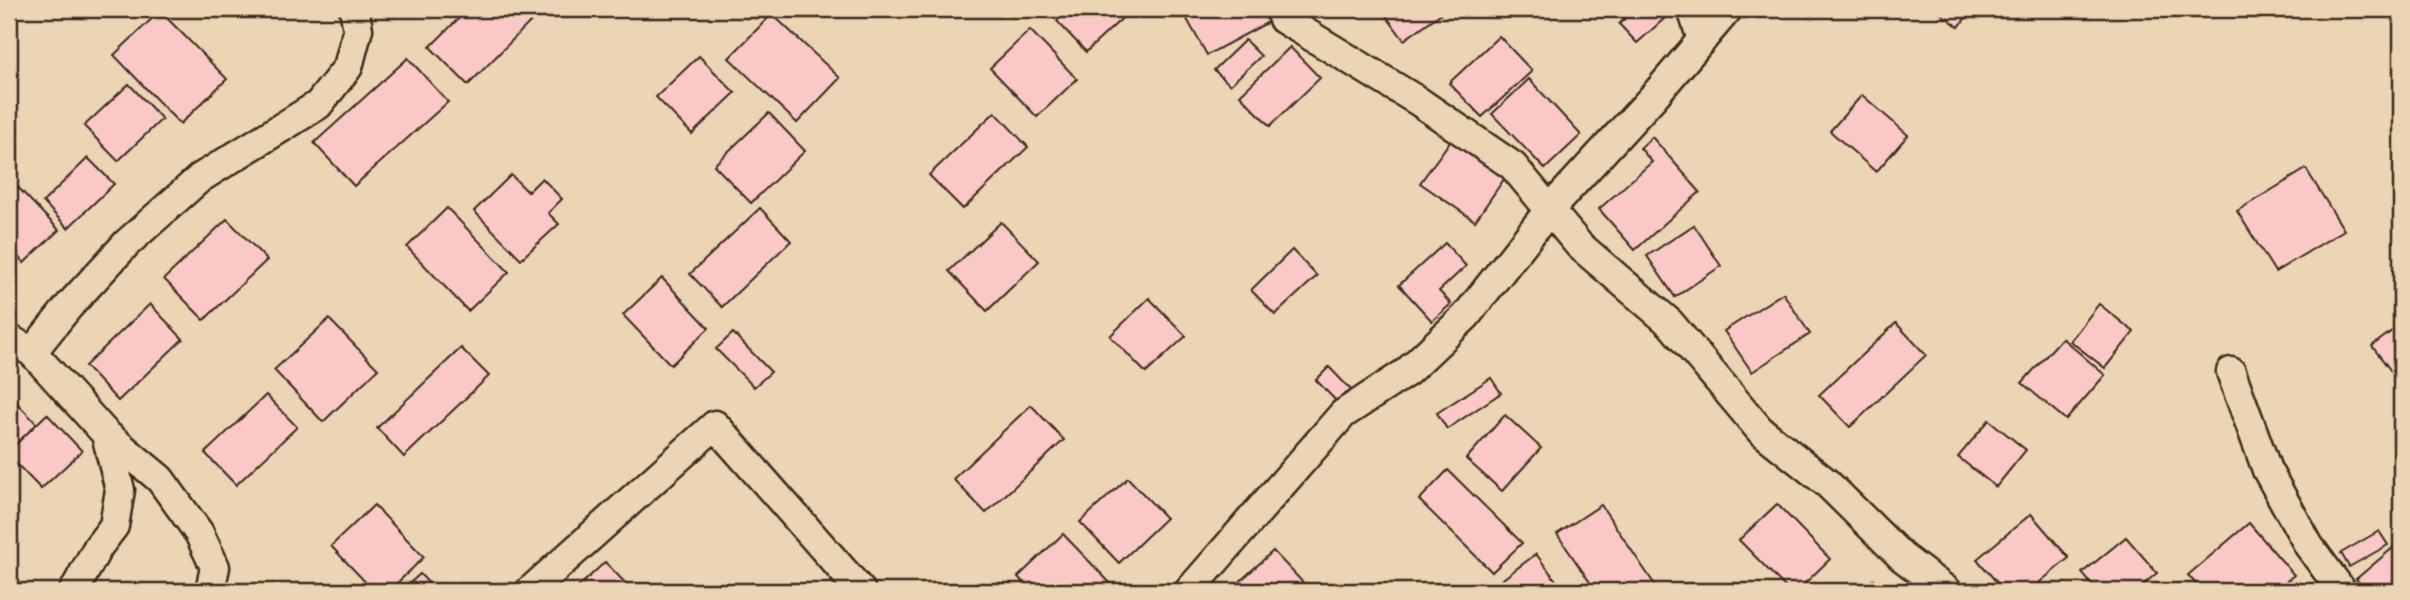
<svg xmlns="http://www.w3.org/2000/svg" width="2410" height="600" viewBox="0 0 2410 600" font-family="'Comic Neue',sans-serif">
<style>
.building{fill:#fac9c7;stroke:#3b2a1e;stroke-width:2}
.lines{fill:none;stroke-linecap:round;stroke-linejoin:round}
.street-casing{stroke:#3b2a1e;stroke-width:33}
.street{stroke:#ecd5b4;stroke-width:28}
</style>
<rect width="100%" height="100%" fill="#ecd5b4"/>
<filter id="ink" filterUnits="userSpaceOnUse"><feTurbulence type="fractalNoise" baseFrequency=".0143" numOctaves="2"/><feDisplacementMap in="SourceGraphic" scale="14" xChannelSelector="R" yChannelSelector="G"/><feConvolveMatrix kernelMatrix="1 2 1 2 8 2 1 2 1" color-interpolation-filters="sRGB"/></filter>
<g filter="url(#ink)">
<g class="building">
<polygon points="468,9 543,9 468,85 430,47"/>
<polygon points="1070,9 1132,9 1086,52 1057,21"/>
<polygon points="1189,9 1268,9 1274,19 1207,55 1183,12"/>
<polygon points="1381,9 1447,9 1404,40"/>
<polygon points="1635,9 1675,9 1637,43 1619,24"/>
<polygon points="1935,9 1972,9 1959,27"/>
<polygon points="160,11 227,79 180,124 114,55"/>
<polygon points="772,14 840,78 797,123 729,58"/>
<polygon points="1030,30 1077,79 1037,117 990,68"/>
<polygon points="1499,36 1532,71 1482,117 1449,83"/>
<polygon points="1245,40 1261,56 1230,85 1214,70"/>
<polygon points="1290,47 1320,78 1270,126 1240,95"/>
<polygon points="699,56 735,93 692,134 656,97"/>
<polygon points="408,58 448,102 354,186 314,143"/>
<polygon points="1529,79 1581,135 1545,169 1492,114"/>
<polygon points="129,84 162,119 118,161 84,126"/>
<polygon points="1862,95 1908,135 1876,172 1830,131"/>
<polygon points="995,112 1028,147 963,209 929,175"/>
<polygon points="769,113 805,151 751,203 714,165"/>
<polygon points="1459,129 1513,166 1475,221 1420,183"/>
<polygon points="1652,137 1700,192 1635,250 1599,209 1652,162 1640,148"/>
<polygon points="88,158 114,184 68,228 43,202"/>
<polygon points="2306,169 2344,230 2275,272 2237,211"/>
<polygon points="511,175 528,192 542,178 562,199 548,213 559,224 521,259 474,211"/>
<polygon points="9,178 59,230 24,263 9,247"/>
<polygon points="447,208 509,272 468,311 407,247"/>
<polygon points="760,208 791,241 722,307 690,274"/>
<polygon points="227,219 267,260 204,320 164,279"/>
<polygon points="1001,222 1039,261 987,311 949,271"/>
<polygon points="1694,225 1721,266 1675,297 1647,256"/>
<polygon points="1445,243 1466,266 1439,291 1451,304 1432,321 1399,285"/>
<polygon points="1292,250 1317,276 1275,315 1251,290"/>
<polygon points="662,278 709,328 671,365 623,315"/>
<polygon points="1783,293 1810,334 1752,372 1724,331"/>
<polygon points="1149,298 1186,336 1146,373 1110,336"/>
<polygon points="150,304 183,339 118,401 85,366"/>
<polygon points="2099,304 2134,332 2105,368 2070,341"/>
<polygon points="329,319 378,369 323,422 274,370"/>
<polygon points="1896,323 1926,355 1850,427 1819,395"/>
<polygon points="2401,324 2401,363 2391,371 2372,346"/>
<polygon points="733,333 771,372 754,387 716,349"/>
<polygon points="2062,338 2105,375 2066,420 2022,383"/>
<polygon points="461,348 489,376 404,457 377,428"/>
<polygon points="1329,367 1353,392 1340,405 1316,380"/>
<polygon points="1491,378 1501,393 1447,429 1437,413"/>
<polygon points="266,395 297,427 236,485 205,453"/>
<polygon points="10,396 37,424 9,451 9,397"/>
<polygon points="1031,405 1064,440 986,513 953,479"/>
<polygon points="47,414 82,451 41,489 9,456 9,451"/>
<polygon points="1505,415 1541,448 1502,491 1466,459"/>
<polygon points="1989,420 2026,450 1996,487 1958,457"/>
<polygon points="1448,470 1522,543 1492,572 1419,500"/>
<polygon points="1128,478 1166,518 1119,563 1080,522"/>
<polygon points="1777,504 1830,559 1797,591 1789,591 1739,540"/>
<polygon points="374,505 424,557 389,591 374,591 331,546"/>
<polygon points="1601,505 1659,591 1596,591 1557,534"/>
<polygon points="2031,514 2069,558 2029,591 2004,591 1977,559"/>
<polygon points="2249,523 2294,575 2275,591 2261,591 2254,583 2244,591 2202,591 2188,575"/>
<polygon points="2379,531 2388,545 2349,567 2341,553"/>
<polygon points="1063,534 1112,585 1105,591 1031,591 1018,577"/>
<polygon points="2126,537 2157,573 2136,591 2097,591 2082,573"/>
<polygon points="2394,547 2401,555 2401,591 2367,591 2356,579"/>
<polygon points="1273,551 1311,591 1242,591 1236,585"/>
<polygon points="1536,554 1564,591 1507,591 1499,582"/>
<polygon points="605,562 633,591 574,591"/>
<polygon points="420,574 436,591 401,591"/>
<polygon points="1874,579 1884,591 1859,591"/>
</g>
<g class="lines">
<defs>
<g id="street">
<polyline points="1279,9 1283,19 1418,101 1513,166 1579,245 1670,323 1760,430 1827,483 1902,557 1947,591"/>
<polyline points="1692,9 1702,40"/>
<polyline points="9,339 32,352 69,306 127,243 200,178 318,105 348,67 358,29 354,9"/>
<polyline points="32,352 106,434 160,479 199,533 215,567 210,591"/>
<polyline points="2231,372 2267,470 2309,546 2342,591"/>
<polyline points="74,591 98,547 114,526 120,490 106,434"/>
<polyline points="530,591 715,425 861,591"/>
<polyline points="1189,591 1343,414 1407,372 1466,316 1550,209 1654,96 1728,9"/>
</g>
</defs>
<use href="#street" class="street-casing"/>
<use href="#street" class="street"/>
</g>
</g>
<rect width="2410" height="600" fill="none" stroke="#ecd5b4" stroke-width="35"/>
<rect x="18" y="18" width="2375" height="565" fill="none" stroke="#3b2a1e" stroke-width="2.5" filter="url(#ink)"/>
</svg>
